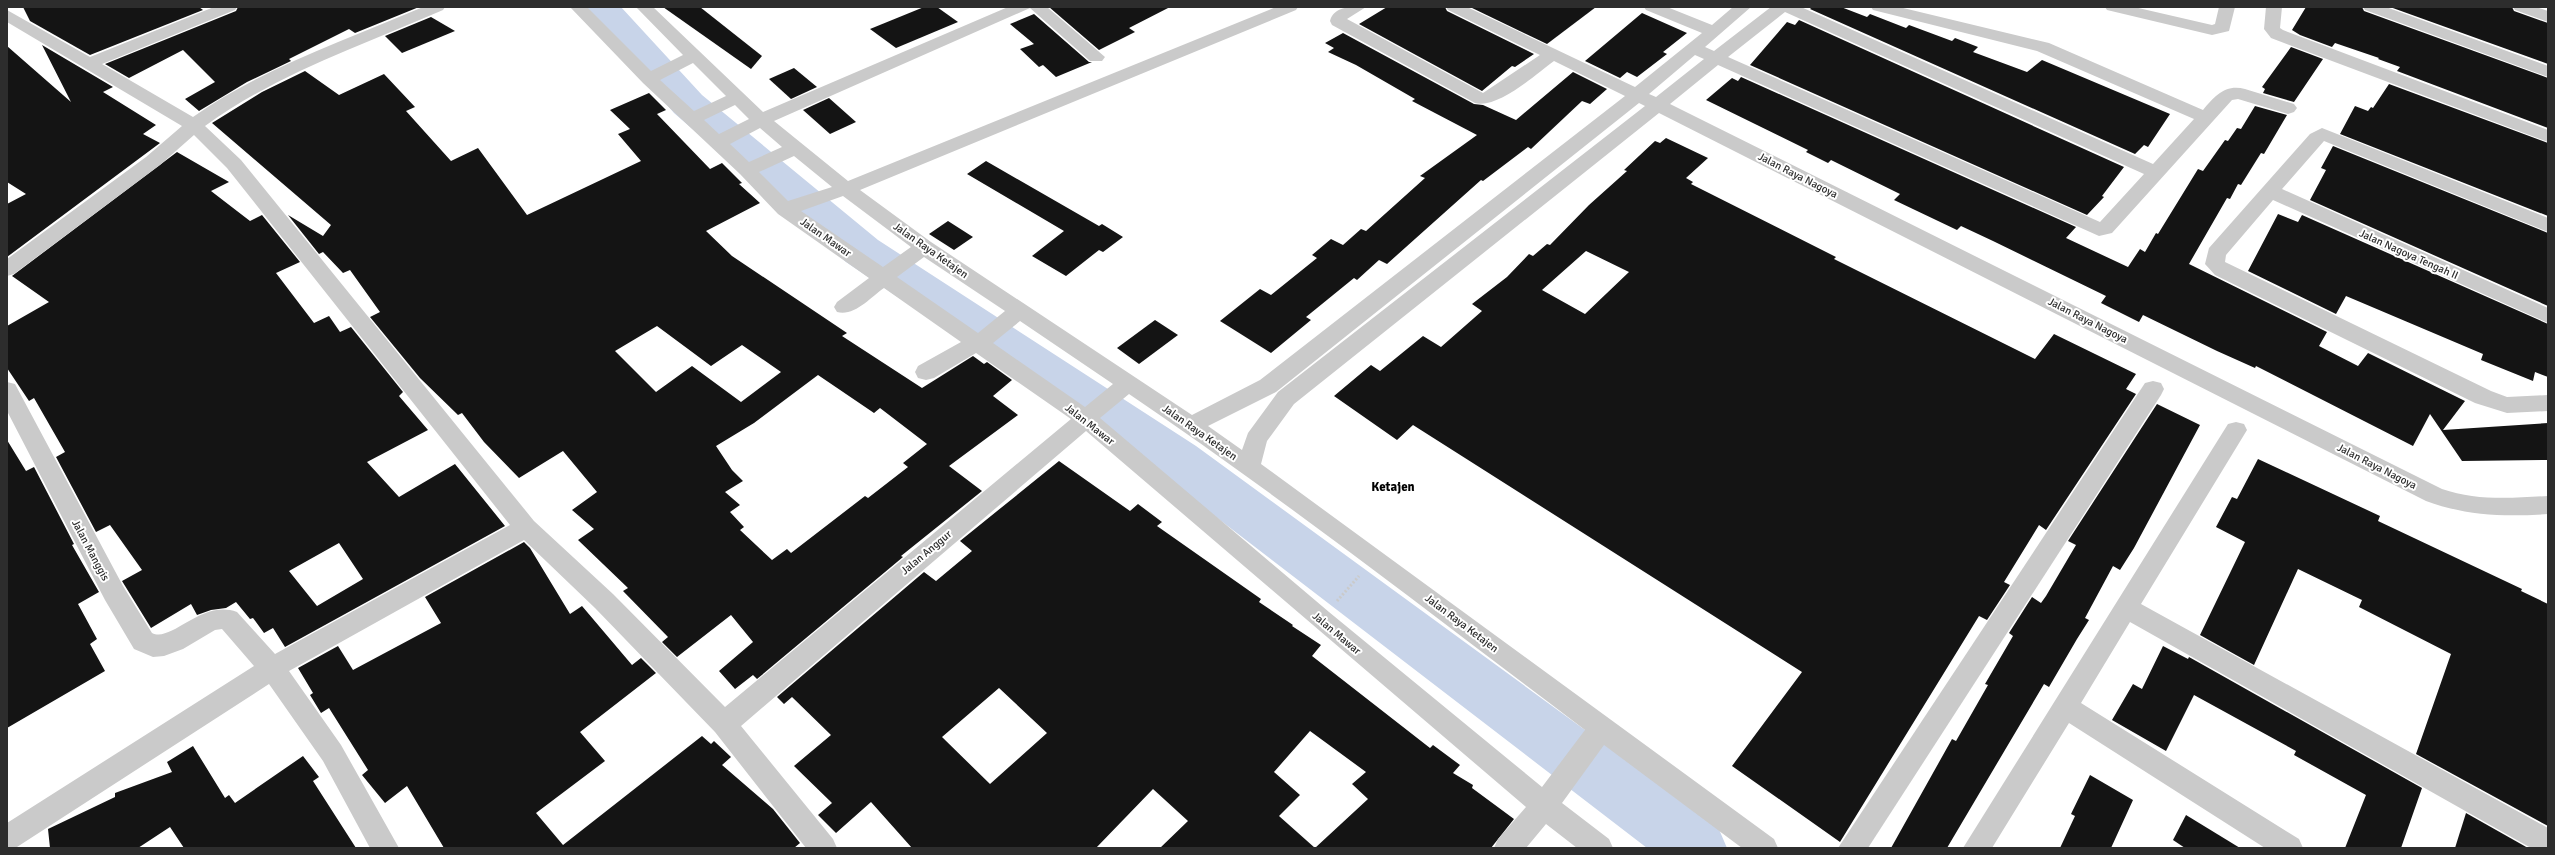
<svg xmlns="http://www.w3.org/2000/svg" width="2555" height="855" viewBox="0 0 2555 855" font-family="Signika,sans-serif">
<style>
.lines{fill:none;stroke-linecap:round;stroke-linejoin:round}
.river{fill:#c8d4e9;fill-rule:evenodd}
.building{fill:#141414;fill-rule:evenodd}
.path{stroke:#cacaca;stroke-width:3;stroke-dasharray:2 2;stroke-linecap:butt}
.minor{fill:#cacaca;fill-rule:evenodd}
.labels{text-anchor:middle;stroke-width:4;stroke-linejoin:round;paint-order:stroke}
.street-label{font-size:11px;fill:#2d2d2d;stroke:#fff}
.quarter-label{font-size:13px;font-weight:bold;fill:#000;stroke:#fff}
</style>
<rect width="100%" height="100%" fill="#fff"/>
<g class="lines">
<polygon class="river" points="583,7 621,7 702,95 878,240 1196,446 1718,827 1727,848 1647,848 1160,474 846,262 674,113"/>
</g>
<g class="building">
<polygon points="23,7 199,7 203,10 90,55 30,21"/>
<polygon points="238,7 419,7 355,33 349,29 289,59 291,61 247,82 199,111 185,99 215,82 183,50 129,78 105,64 236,11"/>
<polygon points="663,7 700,7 762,56 751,69"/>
<polygon points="924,7 937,7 958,22 896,48 870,29"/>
<polygon points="1049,7 1170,7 1129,28 1135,32 1099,50"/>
<polygon points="1387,7 1445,7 1447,11 1534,54 1515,67 1512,66 1482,91 1359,24"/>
<polygon points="1470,7 1596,7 1547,44"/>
<polygon points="1812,7 1841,7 1867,17 1870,14 1906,28 1909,25 1952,41 1955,38 1978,47 1973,52 2027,72 2042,60 2170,114 2148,147 2144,145 2135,154 1810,9"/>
<polygon points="2306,7 2362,7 2364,11 2548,78 2548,128 2397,71 2400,67 2378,59 2379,58 2335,43 2332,47 2300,35 2292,30"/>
<polygon points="2390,7 2512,7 2514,11 2548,23 2548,64"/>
<polygon points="1642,13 1687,33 1663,52 1667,54 1637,77 1627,72 1620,78 1585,61"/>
<polygon points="1034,14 1089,62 1092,62 1056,77 1043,65 1039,67 1020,49 1034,44 1010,24"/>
<polygon points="431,17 455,31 402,53 385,36"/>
<polygon points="1799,20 2124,167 2102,196 2104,197 2087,215 1750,65 1787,22 1795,25"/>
<polygon points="1343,33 1474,104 1483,105 1516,120 1573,72 1607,89 1590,104 1582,101 1531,149 1528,147 1483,181 1481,180 1387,264 1379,260 1357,280 1354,278 1306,317 1311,320 1271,353 1220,321 1260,289 1271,295 1317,258 1312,255 1331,239 1343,245 1361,229 1366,231 1425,178 1420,176 1477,135 1412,101 1415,99 1356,65 1328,52 1334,48 1325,43"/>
<polygon points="42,45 113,87 103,92 156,125 143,134 160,143 7,257 7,204 26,194 7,182 7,46 71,102"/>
<polygon points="2291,47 2323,59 2294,102 2263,93 2265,89 2262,87"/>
<polygon points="794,68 817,87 791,99 769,79"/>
<path d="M305,71L339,95L384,74L415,107L406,111L451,161L478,148L527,215L641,161L618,134L630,129L610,110L649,93L666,110L657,114L710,169L722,163L742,183L739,184L760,203L706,231L732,256L847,333L842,336L922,388L973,356L984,364L987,362L1012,380L993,396L1018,415L949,466L982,491L901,556L903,557L757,679L753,675L735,689L719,671L753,642L731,615L677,657L662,642L668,637L623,591L628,588L578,540L594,529L572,510L597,492L563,451L519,478L484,442L462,413L458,415L420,378L370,317L380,312L350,270L343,273L323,252L319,254L288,215L323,236L331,225L212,123L262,92ZM657,326L711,366L742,345L781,372L741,402L692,366L656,392L615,351ZM818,375L874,413L880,408L927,444L903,463L908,467L868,498L865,496L791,553L787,549L772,560L740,530L744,527L730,512L740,505L725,492L743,481L732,470L716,446L754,423Z"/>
<polygon points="1741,77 2076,227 2066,238 2128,267 2140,249 2145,252 2156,233 2158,234 2198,169 2203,171 2225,140 2228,141 2237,128 2241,129 2255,106 2287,115 2264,154 2261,153 2241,185 2238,184 2230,199 2227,198 2189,264 2327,332 2319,346 2358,366 2368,353 2465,401 2443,430 2548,423 2548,460 2462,461 2430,414 2413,446 2256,366 2255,368 2217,351 2143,315 2139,322 2101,303 2106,296 1993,241 1961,226 1957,230 1894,200 1900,194 1831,160 1828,163 1806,152 1808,150 1706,100 1732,78 1738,81"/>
<polygon points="2389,84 2548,143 2548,216 2340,134 2355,106 2368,111 2371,107 2373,108"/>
<polygon points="829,98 856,122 830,134 803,110"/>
<path d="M1666,138L1708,158L1686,178L1693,182L1691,184L1836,257L1834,259L2035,359L2054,334L2136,374L2126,389L2136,394L2046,530L2039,525L2004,582L2010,585L1987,620L1979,616L1840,842L1732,766L1802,672L1413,425L1397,440L1334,396L1371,365L1380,371L1423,336L1441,347L1482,311L1472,304L1507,277L1529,254L1533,256L1547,244L1550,245L1589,205L1627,171L1624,170L1655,141L1660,143ZM1586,251L1629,272L1585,314L1542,290Z"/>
<polygon points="2333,146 2548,233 2548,306 2310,200 2326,170 2321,168"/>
<path d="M177,152L229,182L211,191L250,221L262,215L300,262L276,273L314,323L329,316L340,332L351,327L403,392L399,396L428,430L367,462L399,497L455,464L505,526L285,647L273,628L264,633L253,618L250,619L236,602L226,608L211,610L197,615L191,604L151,628L122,581L142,570L110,525L96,532L56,457L65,452L34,398L29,401L7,368V326L49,302L12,276ZM339,543L363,579L317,606L289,571Z"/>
<polygon points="986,161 1099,226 1102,224 1123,237 1103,252 1099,250 1066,276 1032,256 1064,231 967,174"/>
<polygon points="2278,214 2298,222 2302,215 2548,324 2548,377 2535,372 2533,381 2481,360 2483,354 2346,296 2336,314 2248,271"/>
<polygon points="948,221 973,237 954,250 929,234"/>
<polygon points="1155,320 1178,335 1139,364 1117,348"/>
<polygon points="2157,404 2200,425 2134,548 2120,570 2113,566 2085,618 2089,620 2077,639 2049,687 2044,684 1947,848 1891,848 1952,739 1956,741 1988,685 1985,684 2013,636 2009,633 2032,597 2041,603 2046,596 2076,545 2068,541"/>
<polygon points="7,440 26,471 34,467 74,544 72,545 99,592 78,604 97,639 90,644 105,671 7,728"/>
<polygon points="2258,459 2380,516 2378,521 2522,589 2521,591 2548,604 2548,826 2416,754 2451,654 2359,607 2362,600 2298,569 2254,665 2200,635 2245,542 2216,527 2232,497 2237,499"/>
<path d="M1059,461L1130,511L1138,504L1162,522L1157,526L1261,599L1259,602L1293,625L1292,626L1321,645L1312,656L1430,748L1433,745L1460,765L1453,773L1473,785L1472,788L1514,819L1491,848H1160L1188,821L1153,789L1096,848H912L871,802L836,833L818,815L832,803L794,766L831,735L792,697L784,704L777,697L924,572L936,581L972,551L960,541ZM999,688L1047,733L990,784L942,737ZM1310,731L1366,772L1352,784L1368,799L1315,848L1279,816L1300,795L1274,772Z"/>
<polygon points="524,542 530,548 570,614 582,606 632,665 641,658 656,673 580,732 605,761 536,813 563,845 702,736 711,744 714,741 731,757 722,765 773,809 800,843 794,848 444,848 407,786 385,803 362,775 368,770 329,708 321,713 310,695 313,693 298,668 338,646 353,670 441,623 425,597"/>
<polygon points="2163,646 2188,659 2189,657 2422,788 2401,848 2345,848 2366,795 2294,755 2296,751 2194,695 2166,751 2112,720 2133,684 2142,689"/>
<polygon points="193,746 225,798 229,795 235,803 303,756 319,777 313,781 356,848 184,848 170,827 138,848 50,848 48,829 115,797 115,793 172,772 167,762"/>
<polygon points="2090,775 2133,800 2111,848 2060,848 2075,816 2071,814"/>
<polygon points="2466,813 2528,848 2455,848"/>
<polygon points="2186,815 2240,848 2185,848 2173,840"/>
</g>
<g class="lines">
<polyline class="path" points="1337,601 1359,576"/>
<g class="minor">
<path d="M214,7H237L235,10L102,64L193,117C262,68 346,40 423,7H445L443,10C363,45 276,74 205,126L241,160L534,521L613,594L725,707L1071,419L976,353L934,378L926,380L918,378L915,372L918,366L961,342L884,288C871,297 854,317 837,312L834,307L837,302L869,278L778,214L740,174L643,83L570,7H587L651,71L683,55L636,7H653L763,112L1008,7H1047L1105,57L1102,61H1090L1030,8L774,121L848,181L1276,7H1298L1296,10L860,190L931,242L1192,415L1260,380L1625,96L1554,61C1535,75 1498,109 1475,103L1332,25L1330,21C1334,5 1353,7 1366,7L1347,19L1483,93L1540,55L1448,10L1446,7H1467L1635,87L1702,33L1646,10L1644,7H1667L1712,25L1733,7H1751L1705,47L1714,51L1771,7H1801L2153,164L2194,119L2037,51L1873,10L1871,7H1899L2049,43L2203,110C2215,96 2225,84 2245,89L2294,104L2297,108L2294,112L2288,114L2238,99L2232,100L2112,233L2099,236L1718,65L1670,104L2442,489C2476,501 2512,498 2548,496V514C2505,517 2467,516 2426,501L1659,113L1294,404L1267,441L1261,464L1774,839L1778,848H1742L1604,745L1562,803L1609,839L1613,848H1577L1546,824L1526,848H1494L1498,839L1526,807L1086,431L741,726L833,839L837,848H806L715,732L595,608L524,540L289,671L341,745L399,848H370L323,761L269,684L17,847L7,848V823L254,666L222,629L215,630L183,649L164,656L153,657L134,649L105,600L7,411V382L15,384L123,586L152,633C172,643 201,599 237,612L275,654L510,525L227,168L194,135L160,165L14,274L7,276V259L146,157L182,126L7,22V10L90,57ZM1785,12L2144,174L2100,222L1728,57ZM1695,55L1704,59L1656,97L1649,94ZM693,63L726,96L694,111L660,80ZM1639,103L1645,106L1278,392L1248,433L1242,450L1208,426L1276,392ZM735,105L749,119L719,134L704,120ZM760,128L782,147L749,162L730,144ZM794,156L832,187L788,201L759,172ZM843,196L911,247L883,267L801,211ZM924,257L1005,311L978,333L897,277ZM1020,321L1113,384L1085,407L993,343ZM1129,394C1285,500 1434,616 1585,730L1542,787L1329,612L1100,418Z"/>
<polygon points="2105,7 2134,7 2212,25 2215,24 2219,7 2235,7 2229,31 2212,35 2107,10"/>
<polygon points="2266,7 2282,7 2280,28 2283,30 2548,130 2548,142 2271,38 2264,29"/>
<polygon points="2363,7 2386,7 2548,66 2548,77 2365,10"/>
<polygon points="2513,7 2536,7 2548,11 2548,22 2515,10"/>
<polygon points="2322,128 2548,218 2548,232 2324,141 2282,189 2548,308 2548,323 2273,200 2226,255 2225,262 2491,391 2507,397 2548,395 2548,411 2507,413 2475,403 2215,275 2205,264 2209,248 2310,134"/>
<polygon points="2153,381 2161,383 2164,389 2161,395 1868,848 1838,848 2145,383"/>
<polygon points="2236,422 2244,424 2247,430 2141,604 2548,828 2548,848 2531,848 2130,622 2081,703 2299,839 2303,848 2265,848 2069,723 1992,848 1963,848 2228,424"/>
</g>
</g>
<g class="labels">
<g class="street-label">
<text transform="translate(1798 175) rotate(27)" y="4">Jalan Raya Nagoya</text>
<text transform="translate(826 237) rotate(35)" y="4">Jalan Mawar</text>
<text transform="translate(931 250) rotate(35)" y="4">Jalan Raya Ketajen</text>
<text transform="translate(2409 254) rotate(24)" y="4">Jalan Nagoya Tengah II</text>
<text transform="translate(2088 320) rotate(27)" y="4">Jalan Raya Nagoya</text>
<text transform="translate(1090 424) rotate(38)" y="4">Jalan Mawar</text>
<text transform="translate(1200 432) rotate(35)" y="4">Jalan Raya Ketajen</text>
<text transform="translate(2377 466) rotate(27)" y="4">Jalan Raya Nagoya</text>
<text transform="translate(91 550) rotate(62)" y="4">Jalan Manggis</text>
<text transform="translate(926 552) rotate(-40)" y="4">Jalan Anggur</text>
<text transform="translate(1462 623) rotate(37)" y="4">Jalan Raya Ketajen</text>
<text transform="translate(1337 633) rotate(40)" y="4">Jalan Mawar</text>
</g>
<g class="quarter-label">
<text x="1393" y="491">Ketajen</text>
</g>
</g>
<rect width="2555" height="855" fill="none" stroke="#2d2d2d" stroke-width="16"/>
</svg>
